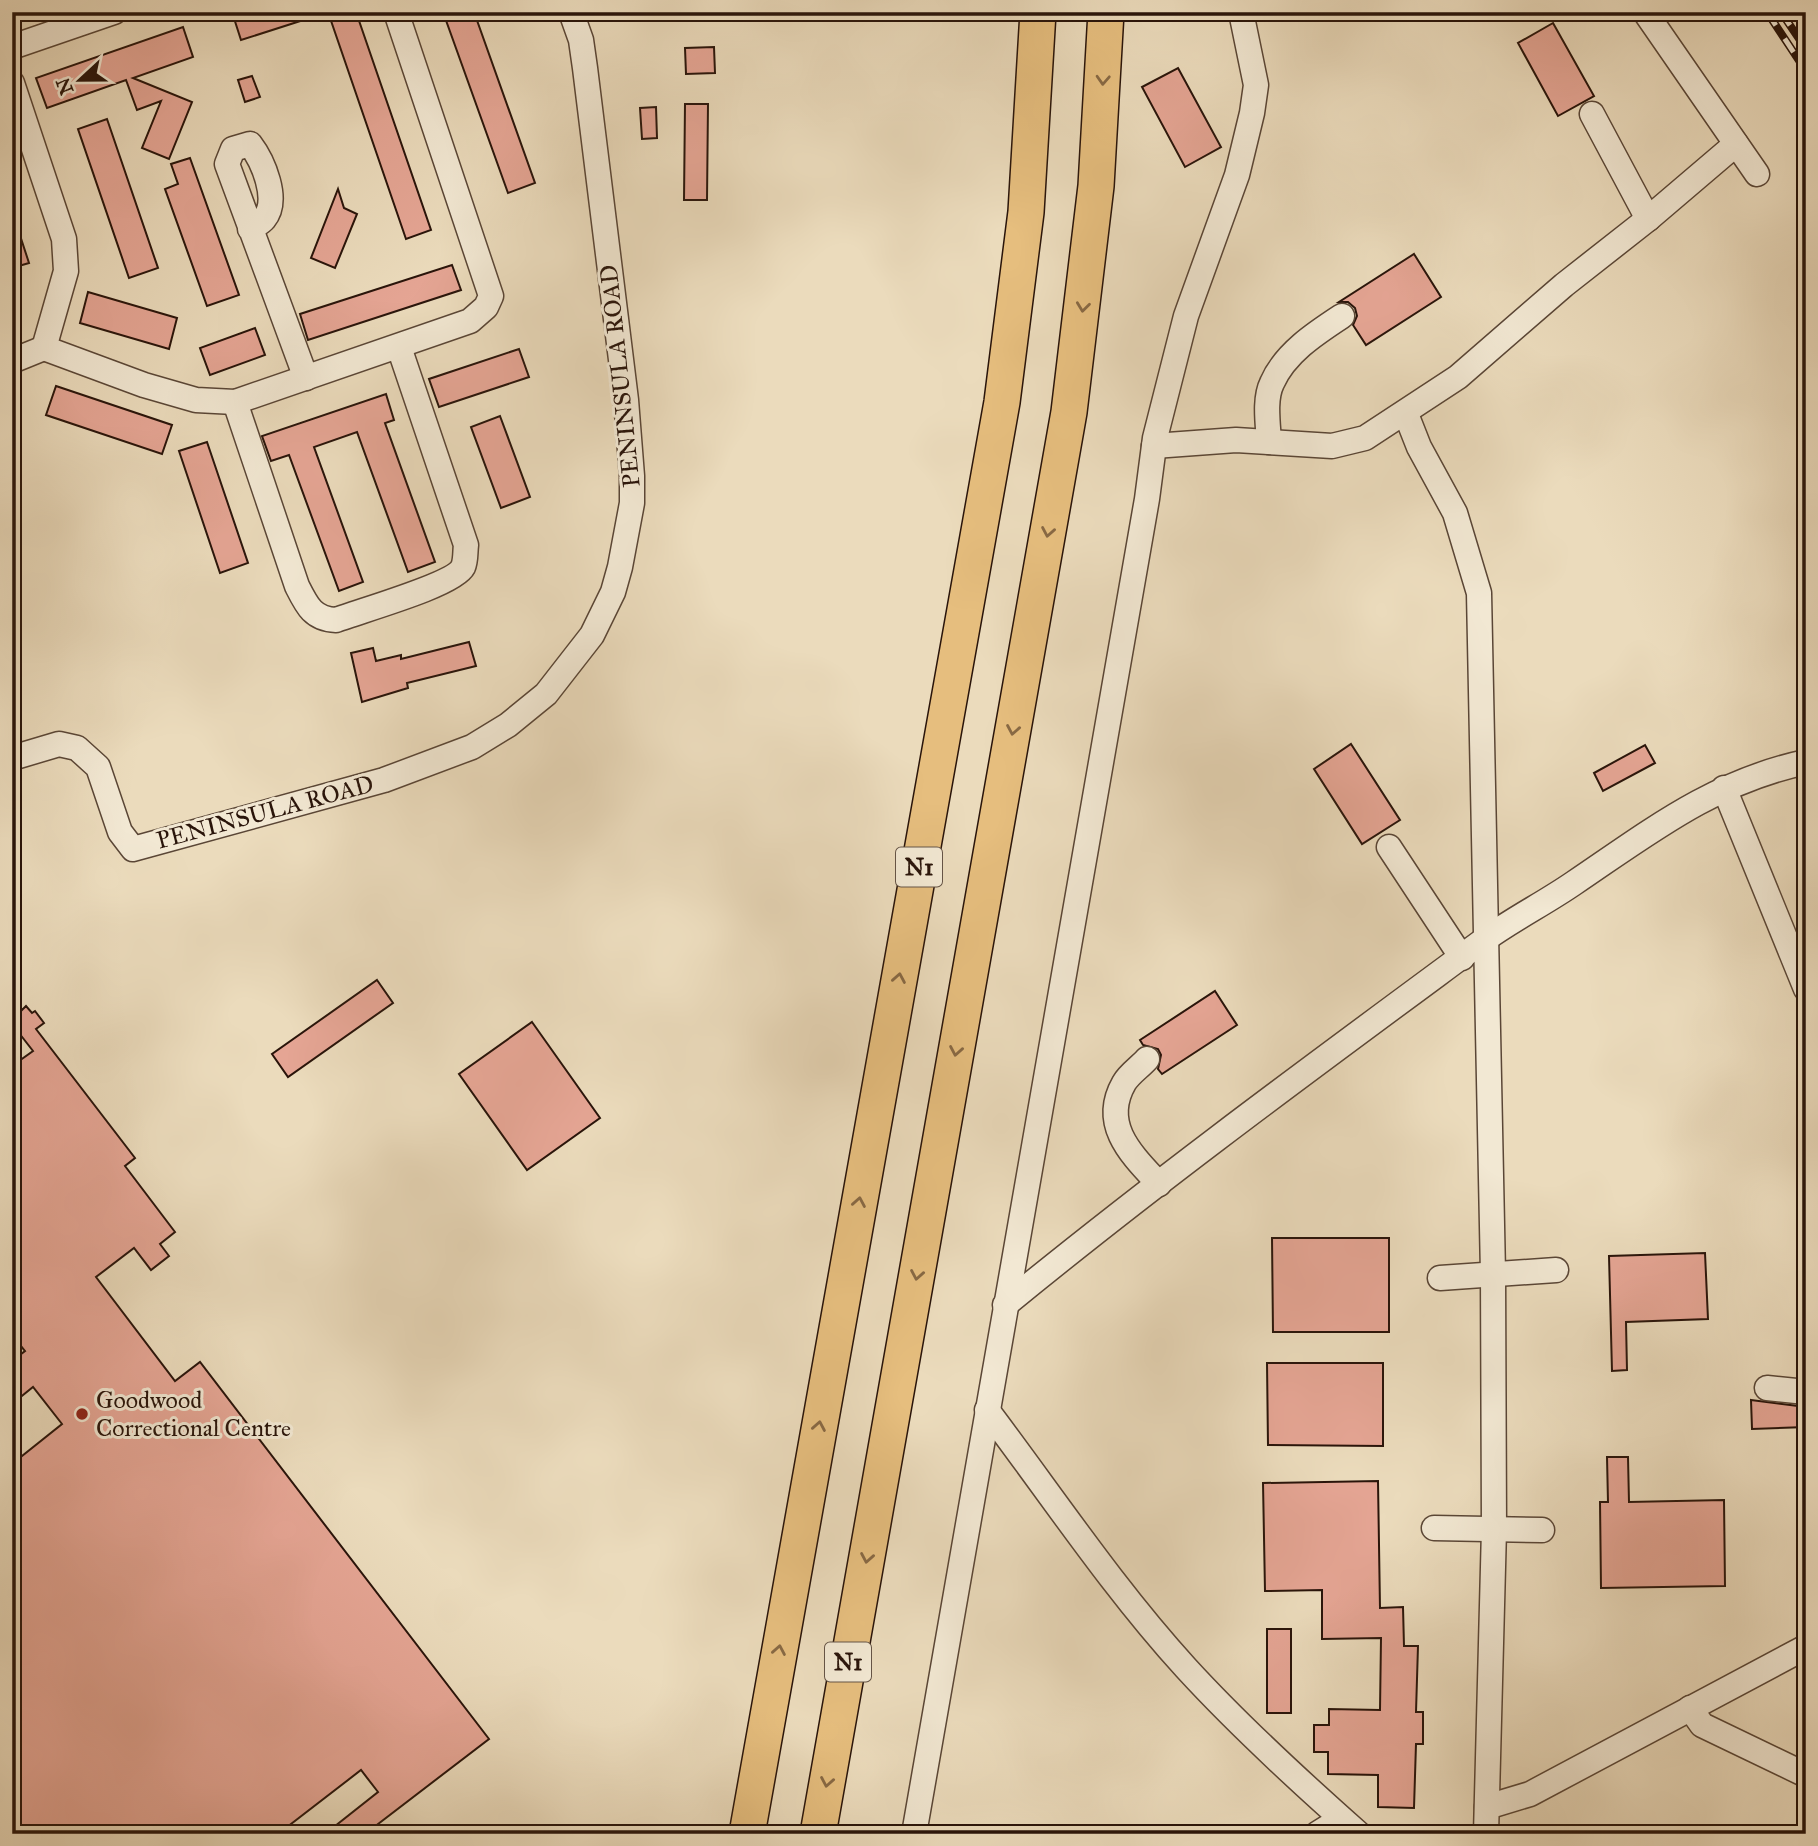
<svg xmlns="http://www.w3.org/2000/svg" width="1818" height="1846" viewBox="0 0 1818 1846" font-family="'IM FELL Great Primer',serif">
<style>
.building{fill:#e5a594;stroke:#29140a;stroke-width:2}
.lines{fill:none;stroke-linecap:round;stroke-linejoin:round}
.minor-casing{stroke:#5a4636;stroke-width:27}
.highway-casing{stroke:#29140a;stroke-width:38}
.minor{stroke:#f2e8d3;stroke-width:24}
.highway{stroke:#e6be7e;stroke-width:35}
.rail-casing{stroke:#29140a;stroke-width:8}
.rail{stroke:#f2e8d3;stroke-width:5;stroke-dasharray:16;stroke-linecap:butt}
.oneway{stroke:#886944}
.poi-dot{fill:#8f2418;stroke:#f2e8d3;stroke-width:2.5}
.labels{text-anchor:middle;stroke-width:6;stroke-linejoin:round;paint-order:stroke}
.shield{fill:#f2e8d3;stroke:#655446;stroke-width:2}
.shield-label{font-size:23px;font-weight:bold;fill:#29140a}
.street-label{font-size:24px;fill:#29140a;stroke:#f2e8d3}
.poi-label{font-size:24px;fill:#29140a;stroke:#f2e8d3;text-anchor:start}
</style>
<rect width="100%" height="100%" fill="#ebdbbc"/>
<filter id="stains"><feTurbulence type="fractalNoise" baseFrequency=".00286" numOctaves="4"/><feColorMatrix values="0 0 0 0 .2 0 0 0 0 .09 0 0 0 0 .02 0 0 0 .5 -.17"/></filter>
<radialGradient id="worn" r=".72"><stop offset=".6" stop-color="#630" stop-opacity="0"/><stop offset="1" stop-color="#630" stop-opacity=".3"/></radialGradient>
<g class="building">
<polygon points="232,12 316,12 316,16 241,40"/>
<polygon points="328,12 356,12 431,230 406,239"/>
<polygon points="443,12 474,12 535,183 508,193"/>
<polygon points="1553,23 1594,96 1558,116 1518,43"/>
<polygon points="183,27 193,57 133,78 192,102 169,159 142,148 161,101 137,110 126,80 47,108 36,78"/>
<polygon points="714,47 715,73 686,74 685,48"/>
<polygon points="1178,68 1221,147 1185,167 1142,87"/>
<polygon points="252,76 260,97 245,102 238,80"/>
<polygon points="685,104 708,104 707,200 684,200"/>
<polygon points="656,107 657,138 642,139 640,108"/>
<polygon points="107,119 158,268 129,278 78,129"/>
<polygon points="190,158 239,295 207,306 165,189 178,184 171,164"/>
<polygon points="338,189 344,208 357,214 335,268 311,258"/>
<polygon points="15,220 29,263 12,268 12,221"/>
<polygon points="1414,254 1441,297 1366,345 1353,325 1357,316 1355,308 1348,302 1339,302"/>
<polygon points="452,265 461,290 308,340 300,314"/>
<polygon points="88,292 177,318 169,349 80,323"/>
<polygon points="255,328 265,355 210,375 200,348"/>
<polygon points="519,349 529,377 439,407 429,379"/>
<polygon points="56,386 172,425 162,454 46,415"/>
<polygon points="386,394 394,420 385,423 435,562 408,572 357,432 314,447 363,582 339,591 289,455 271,461 262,436"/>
<polygon points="500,416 530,497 501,508 471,427"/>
<polygon points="207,442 248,563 220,573 179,451"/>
<polygon points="469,642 476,666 407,683 408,688 362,702 351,653 373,648 376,661 401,655 401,659"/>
<polygon points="1351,744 1400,820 1362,844 1314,769"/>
<polygon points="1645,745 1655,763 1603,791 1594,773"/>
<polygon points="377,980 393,1003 288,1077 272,1054"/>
<polygon points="1215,991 1237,1025 1162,1074 1158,1069 1161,1055 1158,1049 1143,1045 1140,1040"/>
<polygon points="12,997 22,1010 26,1006 32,1013 35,1011 44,1023 36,1029 135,1158 125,1166 175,1232 160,1244 169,1256 151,1270 134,1248 96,1277 175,1381 200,1362 489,1739 365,1834 325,1834 378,1792 361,1770 278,1834 12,1834 12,1464 62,1424 33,1387 12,1404 12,1361 25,1351 12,1335 12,1066 33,1051 12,1024"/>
<polygon points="532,1022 600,1118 527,1170 459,1074"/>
<polygon points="1272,1238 1389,1238 1389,1332 1273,1332"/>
<polygon points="1705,1253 1708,1319 1626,1322 1627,1370 1612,1371 1609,1256"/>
<polygon points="1267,1363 1383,1363 1383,1446 1268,1445"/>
<polygon points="1751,1400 1806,1407 1806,1427 1752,1429"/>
<polygon points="1607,1457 1628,1457 1629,1502 1724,1500 1725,1586 1601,1588 1600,1502 1608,1502"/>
<polygon points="1378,1481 1380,1608 1403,1607 1404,1646 1418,1646 1416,1712 1423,1712 1423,1744 1416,1744 1414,1808 1378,1807 1378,1775 1328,1774 1328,1752 1314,1752 1314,1725 1329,1725 1329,1709 1380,1710 1381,1638 1322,1639 1322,1590 1265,1591 1263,1483"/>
<rect x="1267" y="1629" width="24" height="84"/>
</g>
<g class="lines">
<defs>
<g id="minor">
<polyline points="1645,12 1757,174"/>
<polyline points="12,47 114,12"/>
<polyline points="12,83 64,239 66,271 44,348"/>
<polyline points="1592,114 1648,219"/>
<path d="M250,229C254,226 261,223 264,219C280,200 263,161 250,144L233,149L227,164L306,378"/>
<polyline points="44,348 144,385 196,400 235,402 470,321 486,307 491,296 396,12"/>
<polyline points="12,361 44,348"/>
<path d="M235,402L297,586C307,606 313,619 336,620C359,611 454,585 463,567C466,560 465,552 466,545L399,347"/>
<polyline points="1406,414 1419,447 1455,513 1479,593 1493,1274 1494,1529 1486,1834"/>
<path d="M1269,442C1268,424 1264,399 1272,383C1285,353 1316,333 1342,316"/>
<polyline points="1154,446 1236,440 1332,446 1365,438 1458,377 1564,285 1648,219 1736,144"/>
<polyline points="12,758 59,744 77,748 98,767 120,832 133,849 384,780 472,747 508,725 546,694 592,635 613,592 620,567 632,503 632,476 626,400 585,68 581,40 571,12"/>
<polyline points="1724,788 1806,989"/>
<polyline points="1389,847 1462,958"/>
<path d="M1147,1059C1140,1067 1129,1074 1124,1083C1100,1125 1132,1155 1159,1184"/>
<polyline points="1440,1278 1556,1270"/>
<path d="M1005,1305C1160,1178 1323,1059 1484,940C1513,919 1545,903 1574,883C1651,831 1713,782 1806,762"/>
<polyline points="1767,1388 1806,1392"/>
<path d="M987,1410C1052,1496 1113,1588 1186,1668C1240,1727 1299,1781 1359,1834"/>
<polyline points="1434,1528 1542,1530"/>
<polyline points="1690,1708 1702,1725 1806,1775"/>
<polyline points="1487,1807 1530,1794 1806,1647"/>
<polyline points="914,1834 1147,499 1155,438 1186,316 1237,175 1252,113 1256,85 1241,12"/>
<polyline points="1317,1834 1341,1819"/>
</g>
<g id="highway">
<polyline points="747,1834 1002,402 1026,212 1038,12"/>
<polyline points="818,1834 1069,412 1096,186 1106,12"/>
</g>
</defs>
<use href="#minor" class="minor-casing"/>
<use href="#highway" class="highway-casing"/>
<use href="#minor" class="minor"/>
<use href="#highway" class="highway"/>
<defs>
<g id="rail">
<polyline points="1767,12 1806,71"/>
<polyline points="1781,12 1806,49"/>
</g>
</defs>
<use href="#rail" class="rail-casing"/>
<use href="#rail" class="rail"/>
</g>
<defs><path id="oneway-chevron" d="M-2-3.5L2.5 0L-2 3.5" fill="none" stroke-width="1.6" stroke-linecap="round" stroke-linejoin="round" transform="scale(1.75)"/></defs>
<g class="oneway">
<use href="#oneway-chevron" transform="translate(1103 80) rotate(93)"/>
<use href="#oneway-chevron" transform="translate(1083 307) rotate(97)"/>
<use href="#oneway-chevron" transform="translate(1048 532) rotate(100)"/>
<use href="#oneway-chevron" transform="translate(1013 730) rotate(100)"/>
<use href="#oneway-chevron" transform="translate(899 978) rotate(-80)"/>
<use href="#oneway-chevron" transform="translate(956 1051) rotate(100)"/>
<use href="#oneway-chevron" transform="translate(859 1202) rotate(-80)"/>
<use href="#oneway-chevron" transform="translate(917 1275) rotate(100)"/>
<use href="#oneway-chevron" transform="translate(819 1426) rotate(-80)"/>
<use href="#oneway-chevron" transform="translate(867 1558) rotate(100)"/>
<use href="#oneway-chevron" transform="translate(779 1650) rotate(-80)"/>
<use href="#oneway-chevron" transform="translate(827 1782) rotate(100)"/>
</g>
<circle class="poi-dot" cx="82" cy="1414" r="7"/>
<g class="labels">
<g class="shield">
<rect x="896" y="847.5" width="46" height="39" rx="5"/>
<rect x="825" y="1642.5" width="46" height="39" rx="5"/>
</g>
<g class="shield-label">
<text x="919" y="875">N1</text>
<text x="848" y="1670">N1</text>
</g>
<g class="street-label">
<text transform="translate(620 376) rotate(-96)" y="8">PENINSULA ROAD</text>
<text transform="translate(265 812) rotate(-15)" y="8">PENINSULA ROAD</text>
</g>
<g class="poi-label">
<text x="96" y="1408">Goodwood<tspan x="96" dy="28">Correctional Centre</tspan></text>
</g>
</g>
<rect width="1818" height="1846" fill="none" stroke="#ebdbbc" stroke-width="42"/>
<rect x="14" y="14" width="1790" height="1818" fill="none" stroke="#29140a" stroke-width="3.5"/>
<rect x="21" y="21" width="1776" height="1804" fill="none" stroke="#29140a" stroke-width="2"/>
<g transform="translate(80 80) rotate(248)" stroke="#f2e8d3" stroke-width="5" paint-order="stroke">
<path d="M0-5L12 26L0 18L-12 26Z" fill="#29140a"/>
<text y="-10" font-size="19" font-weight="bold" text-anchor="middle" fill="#29140a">N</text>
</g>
<rect width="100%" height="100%" filter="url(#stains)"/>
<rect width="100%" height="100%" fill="url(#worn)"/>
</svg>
